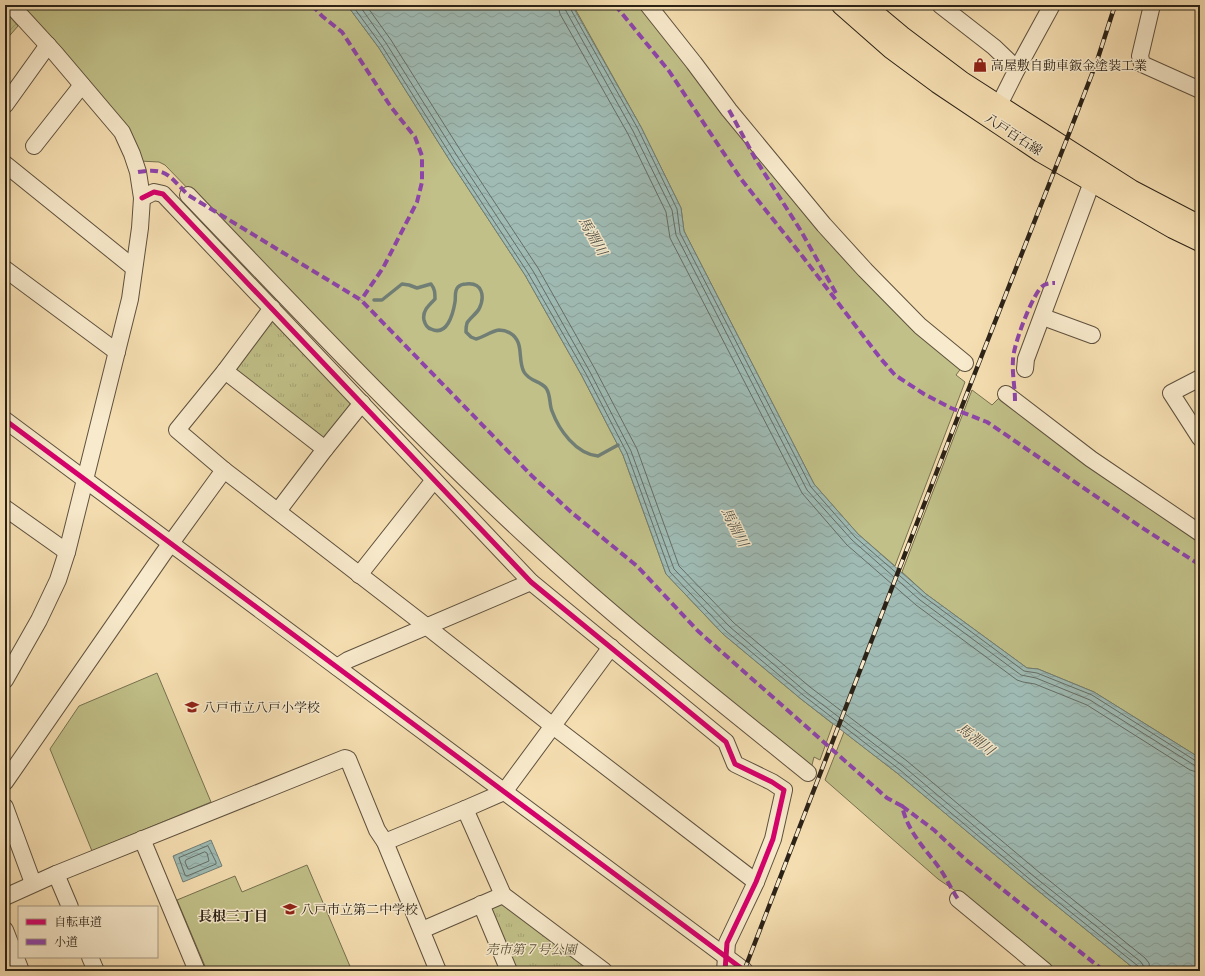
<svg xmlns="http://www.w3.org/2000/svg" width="1205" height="976" viewBox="0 0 1205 976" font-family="'Gentium Book Plus','Noto Serif JP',serif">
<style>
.grass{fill:#c1c088;stroke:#767150}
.park{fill:url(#park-tufts);stroke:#767150}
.garden{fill:url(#garden-furrows);stroke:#767150}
.water{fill:url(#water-waves);stroke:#717e75}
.pier{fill:#f5deb1}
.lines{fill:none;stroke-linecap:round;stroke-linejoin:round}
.shore{stroke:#656e66;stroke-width:1}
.stream{stroke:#717e75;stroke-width:3.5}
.minor-casing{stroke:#5e513e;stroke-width:18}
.major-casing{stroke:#2b2217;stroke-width:22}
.minor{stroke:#f8eacc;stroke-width:16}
.major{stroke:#f5deb1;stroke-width:20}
.rail-casing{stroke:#2b2217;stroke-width:4.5}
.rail{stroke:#f8eacc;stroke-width:3;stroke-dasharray:9;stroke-linecap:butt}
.quiet{stroke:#8e44ad;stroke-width:4;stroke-dasharray:8 4;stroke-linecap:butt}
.cycleway-casing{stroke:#f8eacc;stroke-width:8}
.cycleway{stroke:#d6006c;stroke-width:5}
.labels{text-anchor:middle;stroke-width:3;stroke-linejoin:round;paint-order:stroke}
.poi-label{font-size:13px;fill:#2b2217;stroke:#f8eacc;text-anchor:start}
.street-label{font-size:13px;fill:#2b2217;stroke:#f8eacc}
.park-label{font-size:13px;font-style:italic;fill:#585139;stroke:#f8eacc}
.water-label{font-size:14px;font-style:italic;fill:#4e5046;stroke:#f8eacc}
.neighbourhood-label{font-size:14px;font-weight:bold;fill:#2b2217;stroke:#f8eacc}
</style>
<defs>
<pattern id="park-tufts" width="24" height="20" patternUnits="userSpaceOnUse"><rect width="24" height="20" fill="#c1c088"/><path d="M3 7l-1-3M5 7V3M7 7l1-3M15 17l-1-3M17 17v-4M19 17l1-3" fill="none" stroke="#a6a575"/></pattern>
<pattern id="garden-furrows" width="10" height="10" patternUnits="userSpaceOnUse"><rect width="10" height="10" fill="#c1c088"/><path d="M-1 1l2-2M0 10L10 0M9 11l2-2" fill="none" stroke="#a6a575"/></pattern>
<pattern id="water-waves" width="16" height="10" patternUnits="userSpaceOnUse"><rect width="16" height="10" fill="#9fbbb4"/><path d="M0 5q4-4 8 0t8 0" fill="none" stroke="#89a09a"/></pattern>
</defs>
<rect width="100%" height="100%" fill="#f5deb1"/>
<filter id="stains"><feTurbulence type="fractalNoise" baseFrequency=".005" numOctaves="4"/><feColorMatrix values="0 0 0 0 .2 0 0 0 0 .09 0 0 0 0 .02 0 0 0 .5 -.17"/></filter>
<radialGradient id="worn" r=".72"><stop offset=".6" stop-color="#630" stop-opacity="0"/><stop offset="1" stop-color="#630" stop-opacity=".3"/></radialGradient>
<g class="grass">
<polygon points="22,5 347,5 379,48 452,164 525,275 582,376 623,455 666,574 723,634 801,699 833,724 820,760 814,757 811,769 607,602 403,411 165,165 159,162 139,161 114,115"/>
<polygon points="573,5 641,5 682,55 962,367 956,375 965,382 895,566 858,534 814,484 684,231 681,208 641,127"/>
<polygon points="972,390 992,405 999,398 1200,539 1200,758 1094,692 1038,669 1027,668 926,594 902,572"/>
<polygon points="157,673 211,802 92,851 50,749 79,706"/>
<polygon points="844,732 897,773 1031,885 1137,971 1051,971 960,894 938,879 825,780"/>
<polygon points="307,865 352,971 207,971 177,900 235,876 242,892"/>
</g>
<g class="park">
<polygon points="273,319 354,399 328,440 321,439 237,374 235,367"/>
<polygon points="499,902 598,971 515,971 490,910"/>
</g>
<polygon class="garden" points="5,11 18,26 5,41"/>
<g class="water">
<polygon points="347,5 572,5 641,127 681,208 684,231 814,484 858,534 926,594 1027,668 1038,669 1094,692 1200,758 1200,971 1137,971 1031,885 897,773 801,699 723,634 666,574 623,455 582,376 525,275 452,164 379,48"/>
<polygon points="211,840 222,866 183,882 173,856"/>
</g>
<polygon class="pier" points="898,566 901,569 839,731 836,728"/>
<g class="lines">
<g class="shore">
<polyline points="352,5 382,46 455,162 528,273 586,374 627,453 670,572 726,631 803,695 900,770 1033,882 1138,966 1139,971"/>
<polyline points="359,5 386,43 459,159 533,271 590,372 631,451 674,569 730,627 806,692 903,766 1036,878 1141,962 1144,967 1144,971"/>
<polyline points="366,5 391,40 464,156 538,268 595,369 637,449 679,566 734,623 810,687 907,761 1040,873 1145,958 1149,963 1150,971"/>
<polyline points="558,5 560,14 628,134 666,212 670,238 802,493 847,545 916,605 1017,680 1023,682 1035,684 1087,705 1190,770 1200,773"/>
<polyline points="564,5 566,11 633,131 672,210 676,235 807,490 852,540 920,600 1021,675 1036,678 1090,700 1194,765 1200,767"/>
<polyline points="569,5 570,8 638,129 677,209 680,233 811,487 855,537 923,596 1024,671 1037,673 1092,695 1196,761 1200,761"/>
<polygon points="208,846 216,862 216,864 187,876 185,875 179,858"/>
<polygon points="205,852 207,853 209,861 190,869 188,869 185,862 186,860"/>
</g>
<path class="stream" d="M374,300H382L402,284L409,285L417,288L431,284C435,289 435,293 435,299C429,305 422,311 424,320C425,324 427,328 431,329C447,337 453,314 455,302C456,297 454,291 458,287C460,285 464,284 466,284C483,282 485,297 479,309C476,314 470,318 467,323C466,326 466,329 466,332L471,337L476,339C484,337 491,331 499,330C503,330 507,331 510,333C525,342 517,359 524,372C529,381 540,381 546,388C551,395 549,404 552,411C559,430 576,454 598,456L618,445"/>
<defs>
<g id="minor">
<polyline points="648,5 694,63 729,110 824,225 865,270 920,326 965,363"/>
<polyline points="940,5 994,47 1017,69"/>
<polyline points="1152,5 1140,56 1142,64 1200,90"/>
<polyline points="5,105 48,45"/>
<polyline points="999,105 1017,69 1052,5"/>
<polyline points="34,146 82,85"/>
<polyline points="5,164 134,268"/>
<path d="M188,195C300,312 411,430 530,540C619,622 714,697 808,773"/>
<polyline points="142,198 154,192 163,194 531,582 726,742 735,764 772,782 784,790 773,839 756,882 727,943 725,971"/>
<polyline points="5,269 117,352"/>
<polyline points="272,308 225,371 177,430 224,470 426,626 553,726 756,882"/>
<polyline points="1043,317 1092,335"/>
<polyline points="1025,369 1026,359 1092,182"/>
<polyline points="225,371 325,449"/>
<polyline points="1200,378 1171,393 1200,438"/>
<polyline points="1006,394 1091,459 1200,533"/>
<polyline points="5,420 745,971"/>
<polyline points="5,508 67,552"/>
<polyline points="278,511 325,449 362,403"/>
<polyline points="359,575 434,480"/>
<polyline points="337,667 348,660 531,582"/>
<polyline points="5,680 39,620 58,580 67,552 130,299 140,228 142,198 138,172 132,154 122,132 55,53 11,5"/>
<polyline points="5,782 163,554 224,470"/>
<polyline points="5,807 33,883"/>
<polyline points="465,809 503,895 604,971"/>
<polyline points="142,839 197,971"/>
<polyline points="385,842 465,809 504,792 611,647"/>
<polyline points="56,874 70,907"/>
<polyline points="5,897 56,874 345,758 348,759 377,830 385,842 438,971"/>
<polyline points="958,899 1045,971"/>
<polyline points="481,904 509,971"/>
<polyline points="5,930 21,971"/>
<polyline points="422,930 503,895"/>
<polyline points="90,957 96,971"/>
</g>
<g id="major">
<polyline points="842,5 892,49 938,83 1041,152 1173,228 1200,241"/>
<polyline points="864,5 901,36 962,82 1131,190 1200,226"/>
</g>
</defs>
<use href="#minor" class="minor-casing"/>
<use href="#major" class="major-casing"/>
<use href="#minor" class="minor"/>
<use href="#major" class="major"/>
<defs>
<polyline id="rail" points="744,971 971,383 1070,131 1097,61 1115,5"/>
</defs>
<use href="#rail" class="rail-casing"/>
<use href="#rail" class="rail"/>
<g class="quiet">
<polyline points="312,5 322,16 342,32 391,107 415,137 422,156 422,182 417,202 383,268 361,300"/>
<polyline points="615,5 669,71 741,179 803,257 881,359 895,375 924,394 951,408 987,422 1141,527 1200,565"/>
<polyline points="729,110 756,160 801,231 837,295"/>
<path d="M138,172C167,167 169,176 188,195L361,300L532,476L571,512L637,566L698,631L887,798L902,806C908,833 925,848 940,869C947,879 951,889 958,899"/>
<path d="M1015,401C1015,387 1012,374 1013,360C1013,346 1030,302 1039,290C1043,284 1048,283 1055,283"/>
<polyline points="902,806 934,830 965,859 1104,971"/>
<polyline points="1041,971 1044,970"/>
</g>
<defs>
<g id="cycleway">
<polyline points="142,198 154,192 163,194 531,582 726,742 735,764 772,782 784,790 773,839 756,882 727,943 725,971"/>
<polyline points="5,420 745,971"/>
</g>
</defs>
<use href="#cycleway" class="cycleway-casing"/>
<use href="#cycleway" class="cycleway"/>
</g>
<defs>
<symbol id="shop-bare" viewBox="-9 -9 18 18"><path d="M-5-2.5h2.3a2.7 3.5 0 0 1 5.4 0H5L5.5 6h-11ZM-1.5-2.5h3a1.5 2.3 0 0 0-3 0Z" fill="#8f2418" stroke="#f8eacc" stroke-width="2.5" paint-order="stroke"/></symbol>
<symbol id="school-bare" viewBox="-9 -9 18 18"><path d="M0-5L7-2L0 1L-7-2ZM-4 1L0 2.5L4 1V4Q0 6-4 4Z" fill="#8f2418" stroke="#f8eacc" stroke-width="2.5" paint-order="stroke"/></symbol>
</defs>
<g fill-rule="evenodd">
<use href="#shop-bare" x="970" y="55" width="20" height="20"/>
<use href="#school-bare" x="182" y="697" width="20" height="20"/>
<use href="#school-bare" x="280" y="899" width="20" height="20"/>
</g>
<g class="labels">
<g class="poi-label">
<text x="991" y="70">高屋敷自動車鈑金塗装工業</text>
<text x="203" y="712">八戸市立八戸小学校</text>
<text x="301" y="914">八戸市立第二中学校</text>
</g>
<g class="street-label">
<text transform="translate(1014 134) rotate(33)" y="5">八戸百石線</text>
</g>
<g class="park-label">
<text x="531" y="954">売市第７号公園</text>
</g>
<g class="water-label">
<text transform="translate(593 236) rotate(60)" y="5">馬淵川</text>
<text transform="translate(735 527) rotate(63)" y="5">馬淵川</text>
<text transform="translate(976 739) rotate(38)" y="5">馬淵川</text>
</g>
<g class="neighbourhood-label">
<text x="233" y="921">長根三丁目</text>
</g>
</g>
<rect width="1205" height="976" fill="none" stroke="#f5deb1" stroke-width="20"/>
<rect x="6" y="6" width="1193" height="964" fill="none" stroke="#2b2217" stroke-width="2"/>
<rect x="10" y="10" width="1185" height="956" fill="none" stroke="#2b2217"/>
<rect x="18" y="906" width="140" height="52" fill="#f8eacc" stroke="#a69a84"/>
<rect x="26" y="919" width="20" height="6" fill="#d6006c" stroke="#a69a84"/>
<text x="54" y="926" font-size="12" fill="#2b2217">自転車道</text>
<rect x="26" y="939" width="20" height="6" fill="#8e44ad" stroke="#a69a84"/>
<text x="54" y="946" font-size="12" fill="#2b2217">小道</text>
<rect width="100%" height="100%" filter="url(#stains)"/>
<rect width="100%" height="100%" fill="url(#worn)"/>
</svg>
